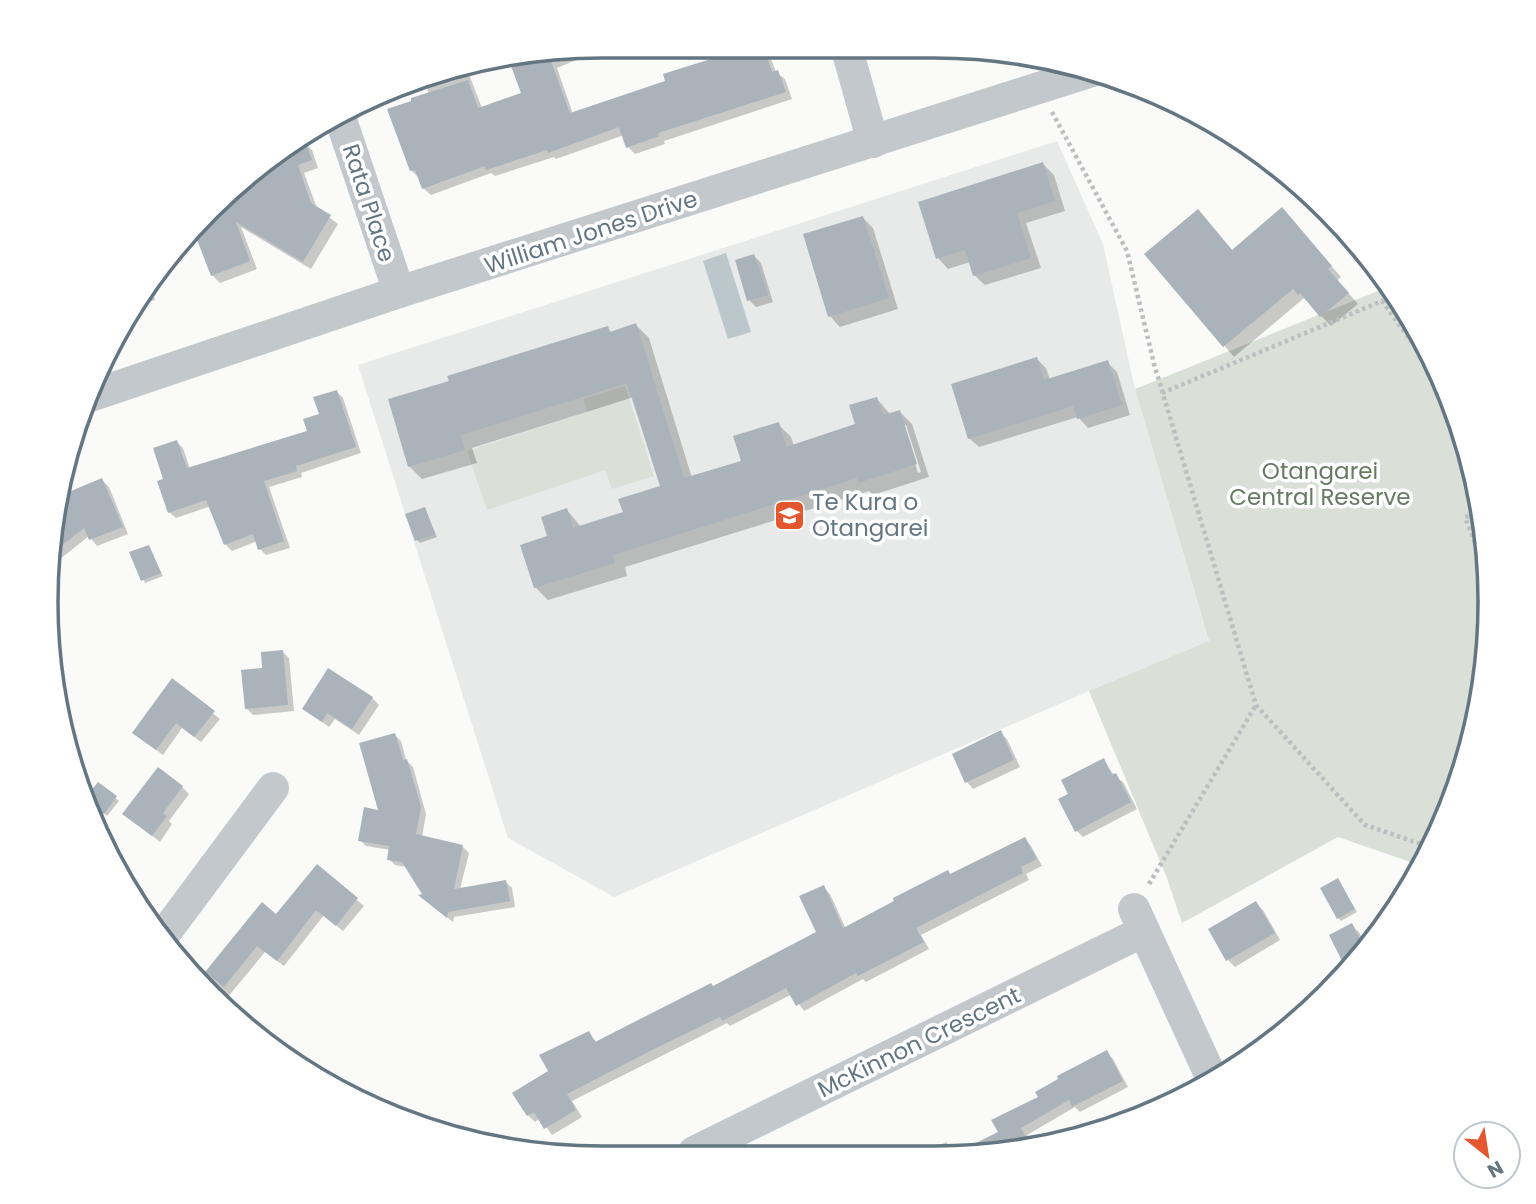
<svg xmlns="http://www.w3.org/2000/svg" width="1536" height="1204" viewBox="0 0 1536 1204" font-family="Poppins,sans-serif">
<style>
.built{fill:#e8e9e9}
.green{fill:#dadfd7}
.water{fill:#bbc7cb}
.shadow{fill:#0003;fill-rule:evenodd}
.building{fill:#aab3b9}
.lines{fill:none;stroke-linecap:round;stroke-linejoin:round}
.path{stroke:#bbbfc2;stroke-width:4.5;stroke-dasharray:3.5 3.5;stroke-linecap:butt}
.minor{stroke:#c3c8cc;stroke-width:32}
.labels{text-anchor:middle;stroke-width:7;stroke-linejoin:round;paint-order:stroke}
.street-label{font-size:23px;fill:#657683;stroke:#fff}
.park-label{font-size:23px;fill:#687a64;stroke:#fff}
.poi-label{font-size:23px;fill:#657683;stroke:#fff;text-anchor:start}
.rim{fill:none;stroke:#657683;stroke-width:3.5}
</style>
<rect width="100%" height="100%" fill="#fafaf8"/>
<polygon class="built" points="1057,141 1103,244 1135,389 1209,642 1089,691 614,897 508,838 358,365"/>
<g class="green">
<polygon points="1388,287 1416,323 1461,423 1485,527 1476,531 1487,554 1489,638 1472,746 1433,848 1422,866 1338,837 1182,923 1167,878 1089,691 1209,641 1135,389"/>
<polygon points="625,386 654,476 612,489 605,470 487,510 467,451 587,412 583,399"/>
</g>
<polygon class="water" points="726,253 751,332 728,339 703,261"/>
<g class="shadow">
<polygon points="601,46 603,49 557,68 573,114 667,82 736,53 733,46 766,46 776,72 785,79 792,99 664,141 665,144 635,154 628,147 624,135 556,159 554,157 495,176 491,173 431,195 423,188 419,178 411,170 429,94 424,79 465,64 482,108 524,94 510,58"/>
<polygon points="298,140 299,144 304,142 312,150 318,168 304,173 317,208 338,224 311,269 241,227 257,269 220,283 212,275 194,228 208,209"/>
<polygon points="1043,164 1054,175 1065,211 1026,223 1041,268 985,285 974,275 970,262 948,269 938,258"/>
<polygon points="863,218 873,228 898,309 840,327 830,316 805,236"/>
<polygon points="1292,220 1341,277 1337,280 1358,304 1331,326 1304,298 1234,357 1147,254 1208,222 1233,251"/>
<polygon points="754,256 761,263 773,302 756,307 749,300 737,261"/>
<polygon points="151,284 155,300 135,306 134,305"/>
<path d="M636,325L649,338L692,478L743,462L778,424L791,437L794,446L857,425L877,399L890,414L899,411L912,424L929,477L873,495L869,491L625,567L627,576L548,600L535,587L549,537L567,510L581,527L625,513L662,488L634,397L472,448L477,463L422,479L409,466L451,382L607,328L612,333ZM903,425H906L921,472L918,473Z"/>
<polygon points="1037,359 1046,368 1050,380 1107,362 1117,372 1130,415 1088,428 1078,417 979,447 969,438"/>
<polygon points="337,392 343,398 361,453 301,473 302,477 269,487 290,548 266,555 260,549 257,541 232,551 226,545 211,506 176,518 169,512 166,480 177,442 183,448 190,469 309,432"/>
<polygon points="102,480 109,487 128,534 97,546 89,536 50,567 59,503"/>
<polygon points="425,509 437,537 420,543 417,540"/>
<polygon points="149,547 163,576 145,583 132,553"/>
<polygon points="282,651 289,658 294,711 253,715 246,708"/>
<polygon points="173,681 220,719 201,742 182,728 163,755 141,739"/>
<polygon points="372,698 379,705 359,735 335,719 329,727 304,709"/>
<polygon points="1000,733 1007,739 1020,767 973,789 967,782"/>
<polygon points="395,735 401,741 406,760 413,767 426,814 422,837 463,847 469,853 460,889 506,882 512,888 515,907 454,917 453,922 426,900 407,867 395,865 389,859 390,850 366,846 360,840 380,812"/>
<polygon points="1103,760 1115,776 1123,782 1137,809 1083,837 1076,830 1071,795"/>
<polygon points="98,784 119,801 107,816 86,799"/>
<polygon points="182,787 189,794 169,821 172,824 160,842 130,818"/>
<polygon points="1025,839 1031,846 1042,866 1026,874 1029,880 921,935 929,949 866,982 863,979 804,1011 792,994 730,1026 727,1023 572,1101 582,1117 552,1135 540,1118 535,1122 528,1115 551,1071 589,1033 597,1043 713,988 818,933 823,887 830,894 846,929"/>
<polygon points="317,866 364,906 343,931 324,915 284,966 265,952 227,998 281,1040 274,1049 208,995 199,983 262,905 276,916"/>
<polygon points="1338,880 1357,912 1341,921 1338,918"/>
<polygon points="1256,904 1263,910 1280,940 1235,967 1228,960"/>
<polygon points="1352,926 1359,932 1367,949 1348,970 1331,936"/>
<polygon points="1106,1052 1113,1059 1128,1087 1080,1112 1075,1107 1027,1135 1032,1145 971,1157 921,1156 946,1142 956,1155 1000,1133 1040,1098"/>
</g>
<g class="building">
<polygon points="731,46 763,46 772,72 778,70 786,92 658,133 659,136 626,148 619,127 548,153 547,150 486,170 485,166 422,189 415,170 410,171 387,109 411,101 411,98 468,80 478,108 521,93 508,58 548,53 570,113 665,81 663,74 733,52"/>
<polygon points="305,140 312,160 298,165 311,203 331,215 303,262 236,222 250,261 211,276 194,232 212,225 206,211 291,145"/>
<polygon points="1043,162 1055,201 1017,213 1031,258 973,276 965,250 936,259 918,202"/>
<polygon points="1282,207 1332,266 1328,269 1349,293 1320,317 1300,293 1298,295 1293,289 1223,347 1144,254 1198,209 1232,250"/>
<polygon points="863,216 889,298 828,317 803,234"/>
<polygon points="754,254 768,295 747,301 735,260"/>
<polygon points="636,323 684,478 741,461 733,436 779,422 786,447 855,424 849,405 877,397 883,415 900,410 917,464 858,483 857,478 613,555 615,563 534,588 520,545 547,536 541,517 567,508 573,528 623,512 618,499 660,486 627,383 461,435 465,450 408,467 388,399 449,381 447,376 608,326 610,332"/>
<polygon points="1037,357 1044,380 1108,360 1122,405 1077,419 1073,406 968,439 951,384"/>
<polygon points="337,390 356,447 296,466 297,471 264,481 284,541 258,550 253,534 224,545 206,500 168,513 157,481 163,479 153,448 177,440 187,468 307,431 303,419 319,414 313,397"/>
<polygon points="102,478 123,527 89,540 84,528 52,553 59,496"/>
<polygon points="425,507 435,534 415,541 405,514"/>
<polygon points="149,545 161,573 141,581 129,552"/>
<polygon points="283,650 288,705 245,709 241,670 262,668 261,652"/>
<polygon points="328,668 373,697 352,729 327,713 322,722 302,709"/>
<polygon points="172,678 215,711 194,737 176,723 156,750 132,733"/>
<polygon points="1001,730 1014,760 965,783 952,754"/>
<polygon points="395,733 403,760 407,759 421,807 416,834 463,845 454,889 506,880 510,901 448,912 447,918 418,895 422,894 402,862 387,860 389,846 358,841 364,807 378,810 359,743"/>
<polygon points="1104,758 1112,775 1116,773 1131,802 1075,832 1058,799 1068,794 1061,780"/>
<polygon points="158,767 183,786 163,813 167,816 152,836 122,814"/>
<polygon points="98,782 117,796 104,814 88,802 86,797"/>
<polygon points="1025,837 1037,859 1021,867 1023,873 916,928 924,942 858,976 856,973 796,1006 786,988 722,1021 720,1017 654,1049 567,1094 576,1110 544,1129 534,1112 527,1116 512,1093 548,1071 539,1055 589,1031 595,1042 711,983 713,986 816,932 799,896 824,885 843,928 894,901 893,898 948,870 950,874"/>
<polygon points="317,864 358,898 336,926 316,910 277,961 257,946 224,987 205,972 262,902 276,914"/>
<polygon points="1338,878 1355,909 1337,919 1320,888"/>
<polygon points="1256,901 1275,933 1226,961 1208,929"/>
<polygon points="1352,923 1366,951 1347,971 1329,935"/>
<polygon points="1107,1050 1123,1081 1072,1107 1069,1100 1021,1128 1030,1145 971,1157 957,1157 956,1153 998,1132 991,1120 1038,1097 1035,1092 1058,1079 1057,1076"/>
</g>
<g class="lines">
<g class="path">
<polyline points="1052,112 1127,251 1154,364 1256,705 1365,825 1433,848"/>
<polyline points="1447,392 1476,487"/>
<polyline points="1162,393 1382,301 1446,389"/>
<polyline points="1482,512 1465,517 1487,573"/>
<polyline points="1149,884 1256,705"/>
</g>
<g class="minor">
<polyline points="846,46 873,142"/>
<polyline points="339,114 399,292"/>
<polyline points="90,396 399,292 1092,71"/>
<polyline points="1134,909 1214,1083"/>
<polyline points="163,936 273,788"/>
<polyline points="694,1152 1144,931"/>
</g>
</g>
<defs>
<symbol id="school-square" viewBox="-11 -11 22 22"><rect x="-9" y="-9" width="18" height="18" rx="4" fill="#e4572e" stroke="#fff"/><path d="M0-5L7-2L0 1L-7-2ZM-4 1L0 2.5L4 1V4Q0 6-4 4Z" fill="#fff"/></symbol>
</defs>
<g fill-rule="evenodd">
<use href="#school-square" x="772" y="498" width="35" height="35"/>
</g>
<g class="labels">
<g class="street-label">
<text transform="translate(369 203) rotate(72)" y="8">Rata Place</text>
<text transform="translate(591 232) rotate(-18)" y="8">William Jones Drive</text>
<text transform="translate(919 1042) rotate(-26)" y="8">McKinnon Crescent</text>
</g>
<g class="park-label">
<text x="1320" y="479">Otangarei<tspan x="1320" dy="26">Central Reserve</tspan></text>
</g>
<g class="poi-label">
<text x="812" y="510">Te Kura o<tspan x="812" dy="26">Otangarei</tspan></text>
</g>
</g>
<path d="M0 0H1536V1204H0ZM602 58H934A544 544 0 0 1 1478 602V602A544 544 0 0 1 934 1146H602A544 544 0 0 1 58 602V602A544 544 0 0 1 602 58Z" fill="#fff" fill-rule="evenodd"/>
<path class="rim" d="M602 58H934A544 544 0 0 1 1478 602V602A544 544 0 0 1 934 1146H602A544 544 0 0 1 58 602V602A544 544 0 0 1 602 58Z"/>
<g transform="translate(1487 1155) rotate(150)"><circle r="33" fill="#ffffff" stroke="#c1c8cd" stroke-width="2"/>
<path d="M0-5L12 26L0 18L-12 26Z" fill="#e4572e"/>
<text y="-10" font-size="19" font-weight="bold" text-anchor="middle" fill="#657683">N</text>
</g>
</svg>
